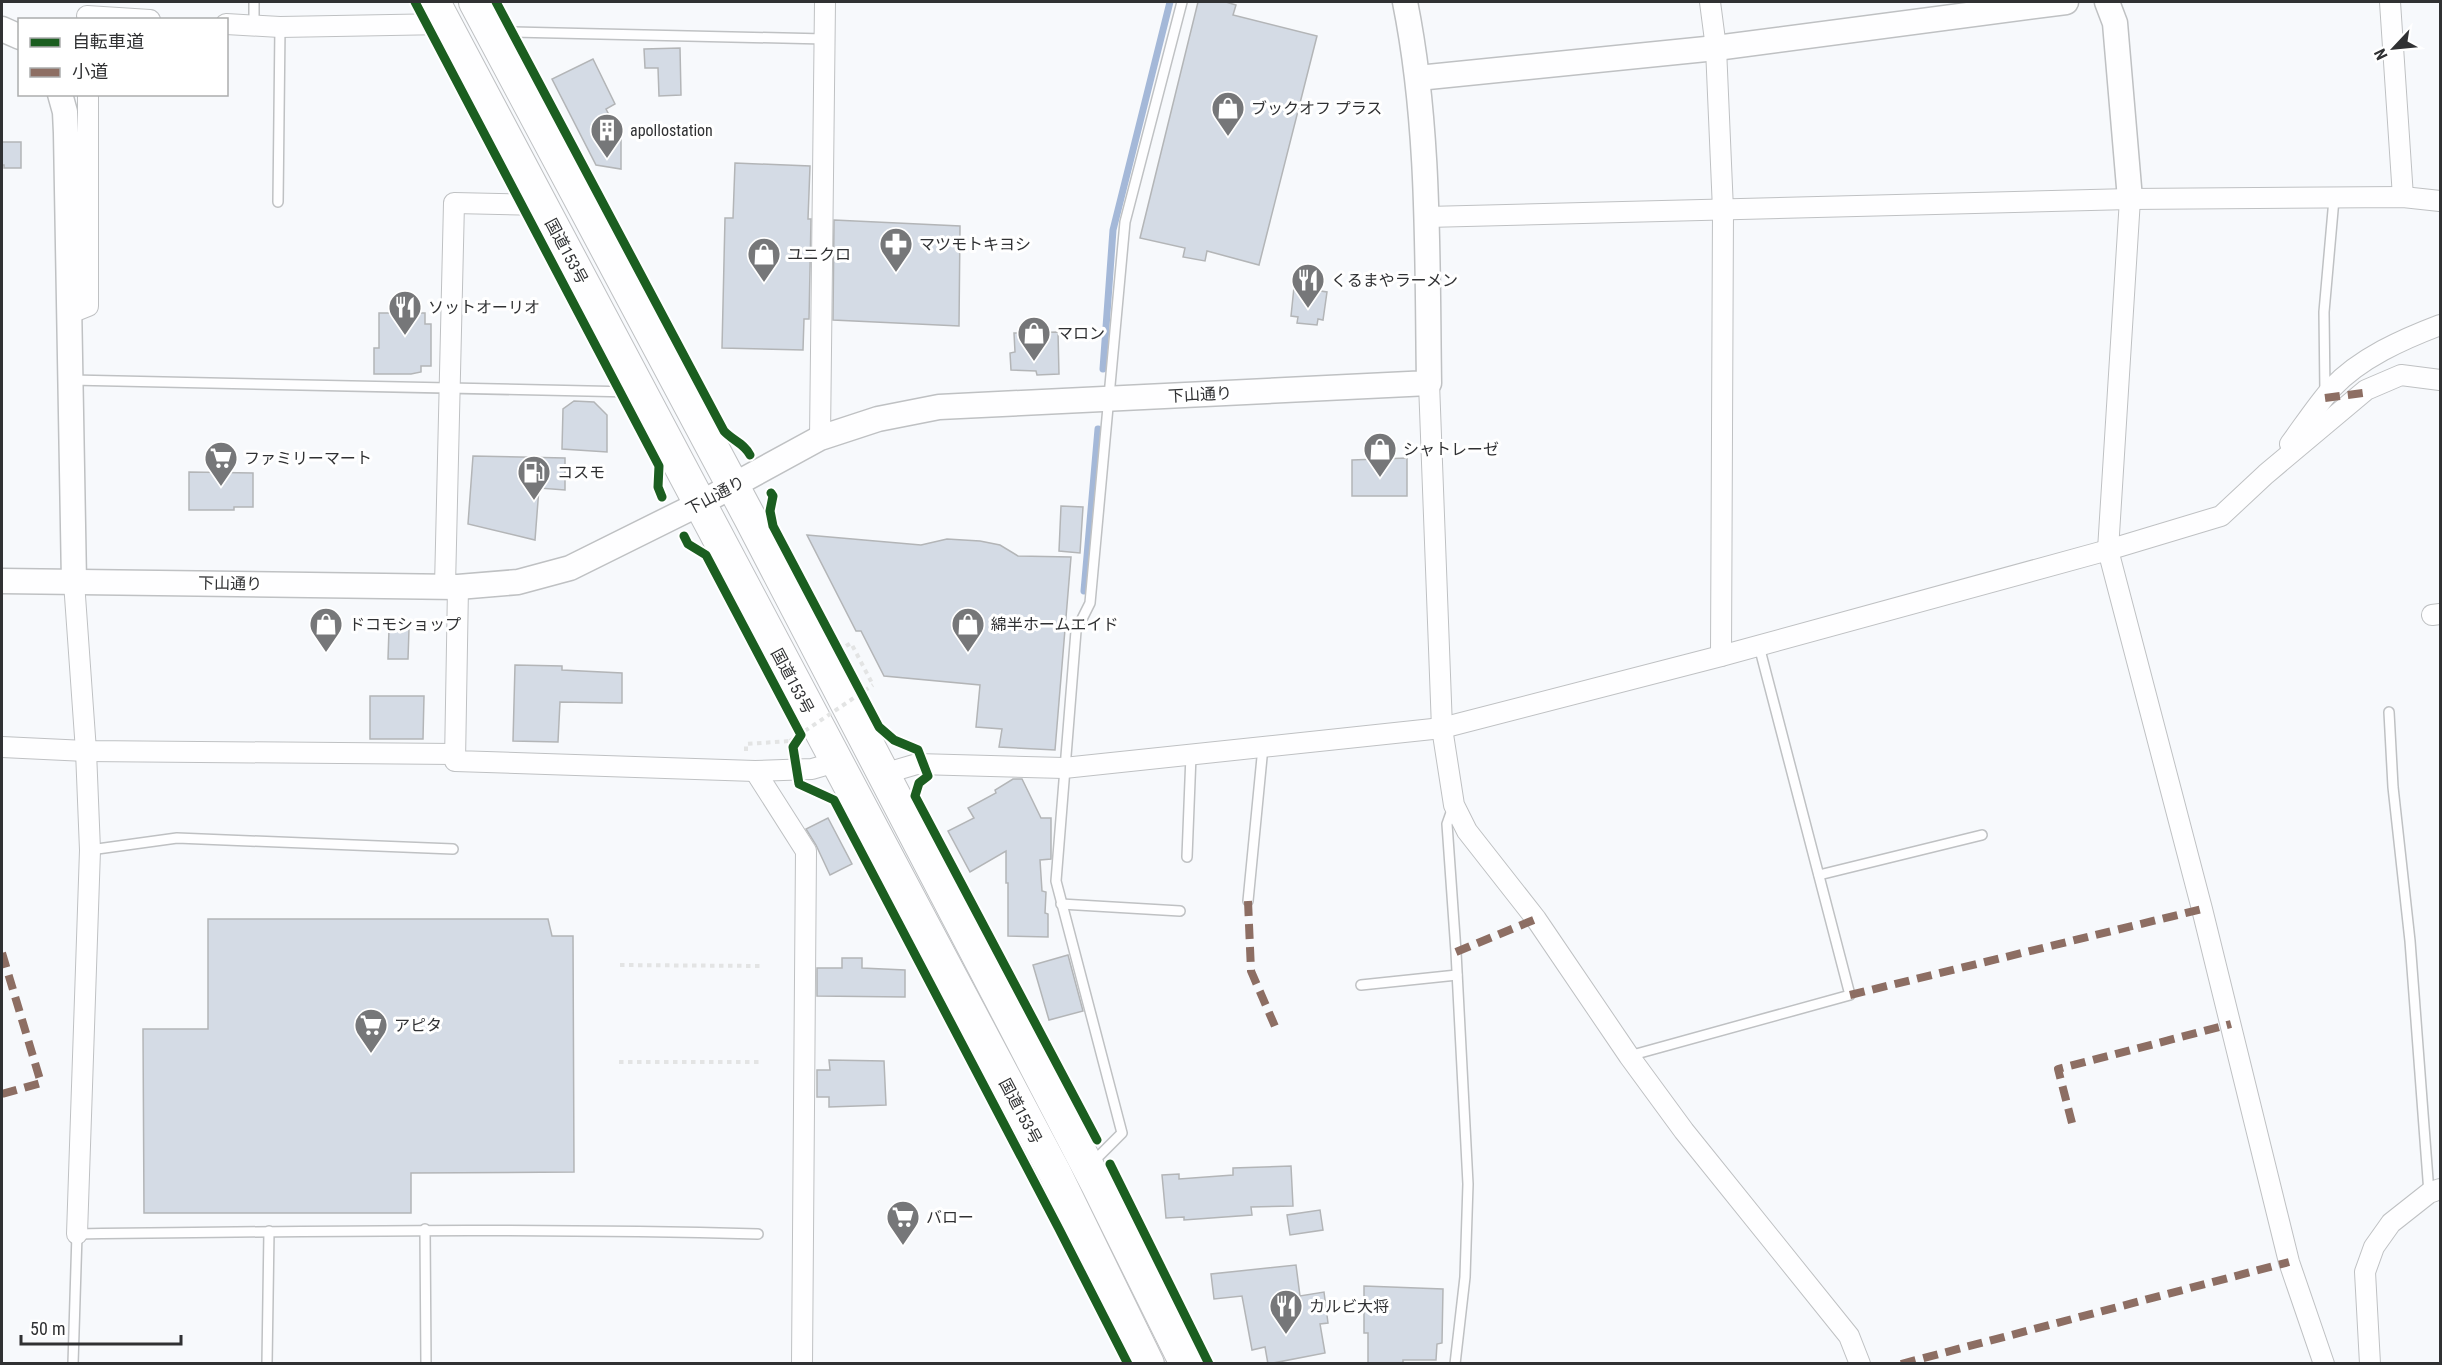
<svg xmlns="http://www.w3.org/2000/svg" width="2442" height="1365" viewBox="0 0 2442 1365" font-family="'Roboto Condensed','Noto Sans JP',sans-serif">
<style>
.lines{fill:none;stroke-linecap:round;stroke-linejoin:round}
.stream{stroke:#a4b8d8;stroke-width:7}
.building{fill:#d4dbe5;stroke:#b3b5b7;stroke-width:1.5}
.service-casing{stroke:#bfc1c3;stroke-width:12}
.minor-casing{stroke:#bfc1c3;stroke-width:22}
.tertiary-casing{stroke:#bfc1c3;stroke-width:27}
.trunk-casing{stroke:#bfc1c3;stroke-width:34}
.path{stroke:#e3e4e4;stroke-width:4;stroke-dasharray:4.5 4.5;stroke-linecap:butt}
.service{stroke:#fefeff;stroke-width:9}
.minor{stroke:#fefeff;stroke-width:20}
.tertiary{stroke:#fefeff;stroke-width:24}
.trunk{stroke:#fefeff;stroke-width:32}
.path-bridge{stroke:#e3e4e4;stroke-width:4;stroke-dasharray:4.5 4.5;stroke-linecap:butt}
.quiet{stroke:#8d6e63;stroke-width:8;stroke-dasharray:15 8;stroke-linecap:butt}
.cycleway-casing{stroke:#fff;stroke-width:13}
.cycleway{stroke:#1b5e20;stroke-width:9}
.labels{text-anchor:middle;stroke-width:6;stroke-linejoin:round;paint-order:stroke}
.poi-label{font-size:16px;fill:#303133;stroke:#fff;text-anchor:start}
.street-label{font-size:16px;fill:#303133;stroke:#fff}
</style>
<rect width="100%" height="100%" fill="#f7f9fc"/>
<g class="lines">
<g class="stream">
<polyline points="1103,369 1113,230 1170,2"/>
<polyline points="1084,591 1098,429"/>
</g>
</g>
<g class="building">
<polygon points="1198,2 1226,2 1236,5 1233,15 1317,36 1259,265 1207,251 1205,261 1183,257 1185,248 1140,238"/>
<polygon points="680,48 681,95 659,96 658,68 645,68 644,49"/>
<polygon points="593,59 615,104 606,109 621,138 621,169 596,165 552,79"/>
<polygon points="2,142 21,142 21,168 4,168 4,165 2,165"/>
<polygon points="735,163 810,166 808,219 811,219 809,319 804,319 803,350 722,348 725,218 733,218"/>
<polygon points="834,220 960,226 959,326 833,320"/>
<polygon points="1294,287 1327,292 1323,320 1318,319 1317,325 1297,323 1298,317 1291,316"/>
<polygon points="379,313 425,313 425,324 431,324 431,366 421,366 421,372 411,374 374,374 374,348 379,348"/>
<polygon points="1058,332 1059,374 1037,375 1036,371 1011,370 1010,353 1015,352 1014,333"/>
<polygon points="574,401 594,402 607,415 607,452 562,449 563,409"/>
<polygon points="473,456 565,458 565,490 539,488 535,540 468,524"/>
<polygon points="1407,458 1407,496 1352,496 1352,460"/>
<polygon points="189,472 253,473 253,507 234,507 234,510 189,510"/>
<polygon points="1061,506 1083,507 1080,553 1059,551"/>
<polygon points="807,535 921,545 947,539 980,541 1000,545 1018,556 1071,557 1055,750 999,747 1002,729 976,727 980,685 884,676 861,631 856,631"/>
<polygon points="389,629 409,629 408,659 388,659"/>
<polygon points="515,665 562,666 562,670 622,673 622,703 560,702 558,742 513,741"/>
<polygon points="370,696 424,696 423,739 370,739"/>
<polygon points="1013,779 1022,779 1041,818 1051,818 1051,859 1040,860 1042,891 1046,892 1045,913 1048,914 1048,937 1008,936 1008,883 1006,883 1006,851 970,872 948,831 974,818 968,808 996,793 995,790"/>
<polygon points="828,818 852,864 830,875 816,845 806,829"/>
<polygon points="208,919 548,919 552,936 573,936 574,1172 411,1173 411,1213 144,1213 143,1029 208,1029"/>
<polygon points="1068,955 1083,1011 1049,1020 1033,965"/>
<polygon points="842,958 862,958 862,968 905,970 905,997 817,996 817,968 842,968"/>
<polygon points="829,1060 884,1061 886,1105 829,1107 829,1097 817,1097 817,1070 830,1070"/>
<polygon points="1291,1166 1293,1206 1251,1207 1252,1215 1184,1220 1184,1217 1166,1218 1162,1175 1179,1174 1179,1179 1233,1175 1233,1168"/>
<polygon points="1320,1210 1323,1230 1290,1235 1287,1215"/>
<polygon points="1296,1265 1300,1296 1324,1292 1328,1323 1320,1324 1325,1353 1268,1364 1265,1347 1252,1350 1242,1296 1214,1299 1211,1274"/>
<polygon points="1364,1286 1443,1289 1442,1343 1437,1344 1436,1360 1403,1360 1403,1364 1368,1364 1368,1333 1364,1333"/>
</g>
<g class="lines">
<defs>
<g id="service">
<polyline points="254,2 254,25"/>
<polyline points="513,32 825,39"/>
<polyline points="278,202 280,27"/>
<polyline points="71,380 633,392"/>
<polyline points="2325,393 2324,312 2334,199"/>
<polyline points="2389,712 2393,787 2410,941 2429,1193"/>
<polyline points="1453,807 1447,824 1456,952 1468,1184 1465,1277 1455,1364"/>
<polyline points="90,850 177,838 453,849"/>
<polyline points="1187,857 1191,755"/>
<polyline points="1819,875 1982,835"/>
<polyline points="1248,901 1263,747"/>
<polyline points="1061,904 1180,911"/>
<polyline points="1361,985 1457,975"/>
<polyline points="1629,1056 1850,995 1759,646"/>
<polyline points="1092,1163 1122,1133 1056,881 1076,631 1090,603 1125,222 1182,2"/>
<polyline points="425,1229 426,1364"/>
<path d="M73,1364L77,1234C304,1231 531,1228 758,1234"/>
<polyline points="267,1364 269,1231"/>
</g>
<g id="minor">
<polyline points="1710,2 1716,48 1723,210 1721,656"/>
<polyline points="2390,2 2403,197"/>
<polyline points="87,16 150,20"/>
<polyline points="226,24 280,27 446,24"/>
<polyline points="2130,199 2108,550 2202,909 2289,1262 2324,1364"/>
<polyline points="1427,217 2130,199 2403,197 2440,201"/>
<polyline points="68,314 88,306 88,94"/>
<polyline points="1429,383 1442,728 1454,805 1467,831 1536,919 1629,1056 1684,1131 1849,1336 1860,1364"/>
<polyline points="820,438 825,2"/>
<path d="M2290,444C2304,425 2317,405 2332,388C2360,358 2403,339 2440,325"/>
<polyline points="74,582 86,751 90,850 77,1234"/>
<polyline points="445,586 454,203 543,205"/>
<polyline points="458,587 455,761 755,771 812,769 836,762"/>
<polyline points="2432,615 2440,614"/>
<polyline points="2,747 86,751 455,754"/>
<polyline points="755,771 806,851 802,1364"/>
<polyline points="883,774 917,764 1064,768 1442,728 1721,656 2108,550 2221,516 2266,474 2366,390 2401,375 2440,380"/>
<polyline points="2370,1364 2365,1272 2374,1247 2391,1223 2429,1193 2440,1189"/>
</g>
<g id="tertiary">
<polyline points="2107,2 2115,23 2130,199"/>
<polyline points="2,29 20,37"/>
<polyline points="1418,78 1716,48 2066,2"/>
<polyline points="60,94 65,112 66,133 74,582"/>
<path d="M2,581L458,587L518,582L570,568L701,503L820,438L878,419L939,407L1429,383C1427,256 1430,126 1405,2"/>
</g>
<g id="trunk">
<polyline points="434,2 1055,1173 1148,1364"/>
<polyline points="475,2 750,518 1097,1184 1186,1364"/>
</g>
</defs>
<use href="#service" class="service-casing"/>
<use href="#minor" class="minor-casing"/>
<use href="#tertiary" class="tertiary-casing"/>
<use href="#trunk" class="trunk-casing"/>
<g class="path">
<polyline points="846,646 851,643 873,685"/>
<polyline points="746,751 746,744 790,741"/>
<polyline points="620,965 760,966"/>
<polyline points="619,1062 759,1062"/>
</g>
<use href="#service" class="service"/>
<use href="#minor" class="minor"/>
<use href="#tertiary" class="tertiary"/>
<use href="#trunk" class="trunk"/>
<polyline class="path-bridge" points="790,741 873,685"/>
<g class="quiet">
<polyline points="2325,398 2363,393"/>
<polyline points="1248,901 1251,971 1277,1031"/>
<polyline points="1456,952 1536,919"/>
<polyline points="2,953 41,1083 2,1094"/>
<polyline points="1850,995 2202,909"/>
<polyline points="2072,1123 2058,1069 2231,1024"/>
<polyline points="1901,1364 2289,1262"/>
</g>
<defs>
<g id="cycleway">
<polyline points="415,2 659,466 658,487 662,497"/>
<path d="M496,2L724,431C732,440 745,444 750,455"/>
<polyline points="771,493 773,496 770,511 773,526 879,727 894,740 918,750 928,776 919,783 915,796 1097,1140"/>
<polyline points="684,536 688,544 706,555 801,735 793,747 799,784 834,800 1058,1227 1128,1364"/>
<polyline points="1110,1164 1209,1364"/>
</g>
</defs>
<use href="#cycleway" class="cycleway-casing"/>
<use href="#cycleway" class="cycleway"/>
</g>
<defs>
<symbol id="shop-pin" viewBox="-11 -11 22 30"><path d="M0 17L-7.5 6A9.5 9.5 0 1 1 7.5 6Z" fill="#767779" stroke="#fff"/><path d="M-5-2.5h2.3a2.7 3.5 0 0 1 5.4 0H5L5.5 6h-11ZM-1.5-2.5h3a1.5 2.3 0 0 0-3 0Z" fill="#fff"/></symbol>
<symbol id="building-pin" viewBox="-11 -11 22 30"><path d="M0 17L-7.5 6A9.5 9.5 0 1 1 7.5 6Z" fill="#767779" stroke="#fff"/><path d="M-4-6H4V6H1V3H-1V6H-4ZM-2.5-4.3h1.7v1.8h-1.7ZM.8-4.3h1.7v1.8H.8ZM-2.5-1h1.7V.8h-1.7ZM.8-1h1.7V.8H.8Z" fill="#fff"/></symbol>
<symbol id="pharmacy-pin" viewBox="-11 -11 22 30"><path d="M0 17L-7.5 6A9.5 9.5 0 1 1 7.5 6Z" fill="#767779" stroke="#fff"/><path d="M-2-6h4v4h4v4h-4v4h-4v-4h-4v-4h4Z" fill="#fff"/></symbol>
<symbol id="restaurant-pin" viewBox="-11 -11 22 30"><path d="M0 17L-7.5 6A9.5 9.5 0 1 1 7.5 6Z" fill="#767779" stroke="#fff"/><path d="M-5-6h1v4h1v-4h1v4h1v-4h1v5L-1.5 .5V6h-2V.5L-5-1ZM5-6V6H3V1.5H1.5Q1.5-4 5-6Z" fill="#fff"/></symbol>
<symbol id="supermarket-pin" viewBox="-11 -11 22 30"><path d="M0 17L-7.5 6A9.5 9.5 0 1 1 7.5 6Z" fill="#767779" stroke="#fff"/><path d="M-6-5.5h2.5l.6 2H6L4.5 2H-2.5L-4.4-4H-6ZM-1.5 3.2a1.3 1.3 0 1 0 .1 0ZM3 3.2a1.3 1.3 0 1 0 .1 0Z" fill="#fff"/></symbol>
<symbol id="fuel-pin" viewBox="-11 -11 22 30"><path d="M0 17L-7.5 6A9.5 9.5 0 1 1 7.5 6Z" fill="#767779" stroke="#fff"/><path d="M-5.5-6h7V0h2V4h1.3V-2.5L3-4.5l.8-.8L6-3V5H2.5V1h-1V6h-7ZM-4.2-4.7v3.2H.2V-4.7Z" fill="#fff"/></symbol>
</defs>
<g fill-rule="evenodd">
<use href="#shop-pin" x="1209" y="89" width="38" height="52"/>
<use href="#building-pin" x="588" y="111" width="38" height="52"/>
<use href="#pharmacy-pin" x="877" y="225" width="38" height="52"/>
<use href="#shop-pin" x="745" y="235" width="38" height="52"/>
<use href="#restaurant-pin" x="1289" y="261" width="38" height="52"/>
<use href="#restaurant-pin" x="386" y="288" width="38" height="52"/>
<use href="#shop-pin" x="1015" y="314" width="38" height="52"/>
<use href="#shop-pin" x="1361" y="430" width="38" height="52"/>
<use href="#supermarket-pin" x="202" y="439" width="38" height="52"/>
<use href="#fuel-pin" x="515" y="453" width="38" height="52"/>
<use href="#shop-pin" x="307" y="605" width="38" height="52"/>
<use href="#shop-pin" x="949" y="605" width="38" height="52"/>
<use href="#supermarket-pin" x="352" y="1006" width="38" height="52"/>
<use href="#supermarket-pin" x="884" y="1198" width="38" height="52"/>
<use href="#restaurant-pin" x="1267" y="1287" width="38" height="52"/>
</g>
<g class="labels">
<g class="poi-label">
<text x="1251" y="114">ブックオフ プラス</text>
<text x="630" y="136">apollostation</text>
<text x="919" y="250">マツモトキヨシ</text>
<text x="787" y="260">ユニクロ</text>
<text x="1331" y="286">くるまやラーメン</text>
<text x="428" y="313">ソットオーリオ</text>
<text x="1057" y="339">マロン</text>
<text x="1403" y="455">シャトレーゼ</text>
<text x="244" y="464">ファミリーマート</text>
<text x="557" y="478">コスモ</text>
<text x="349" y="630">ドコモショップ</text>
<text x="991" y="630">綿半ホームエイド</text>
<text x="394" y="1031">アピタ</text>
<text x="926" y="1223">バロー</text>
<text x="1309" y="1312">カルビ大将</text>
</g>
<g class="street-label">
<text transform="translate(567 251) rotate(62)" y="6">国道153号</text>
<text transform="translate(1200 394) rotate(-3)" y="6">下山通り</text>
<text transform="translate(715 495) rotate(-28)" y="6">下山通り</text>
<text transform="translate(230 583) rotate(1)" y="6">下山通り</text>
<text transform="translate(793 681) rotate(62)" y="6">国道153号</text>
<text transform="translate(1021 1111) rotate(62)" y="6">国道153号</text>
</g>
</g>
<rect width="2442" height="1365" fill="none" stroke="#303133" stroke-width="6"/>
<rect x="18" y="18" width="210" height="78" fill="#ffffff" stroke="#acadad" stroke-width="1.5"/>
<rect x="30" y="38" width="30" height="9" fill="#1b5e20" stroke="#acadad" stroke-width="1.5"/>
<text x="72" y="48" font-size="18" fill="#303133">自転車道</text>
<rect x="30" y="68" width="30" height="9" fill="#8d6e63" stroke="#acadad" stroke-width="1.5"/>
<text x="72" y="78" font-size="18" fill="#303133">小道</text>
<g transform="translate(2394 48) rotate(244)" stroke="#ffffff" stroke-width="4.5" paint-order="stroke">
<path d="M0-4.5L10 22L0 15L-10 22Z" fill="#303133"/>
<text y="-9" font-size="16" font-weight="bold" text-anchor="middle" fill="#303133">N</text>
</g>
<path d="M21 1335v9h160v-9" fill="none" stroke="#303133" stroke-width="3"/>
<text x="30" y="1335" font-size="18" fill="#303133" stroke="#ffffff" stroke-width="4.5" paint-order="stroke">50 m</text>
</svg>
